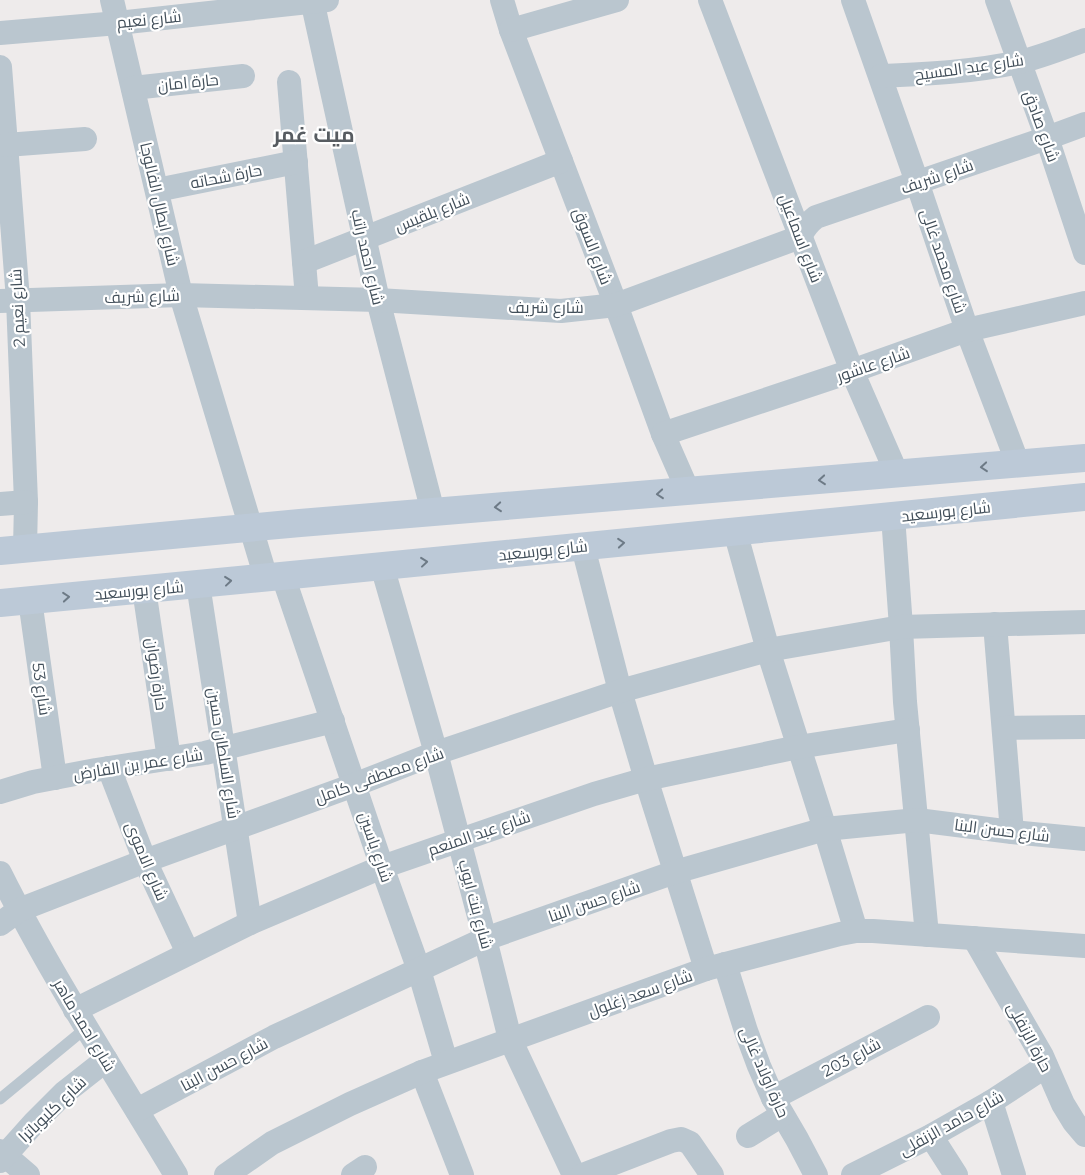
<svg xmlns="http://www.w3.org/2000/svg" width="1085" height="1175" viewBox="0 0 1085 1175" font-family="Montserrat,Cairo,sans-serif">
<style>
.lines{fill:none;stroke-linecap:round;stroke-linejoin:round}
.lane{stroke:#bac6cf;stroke-width:11}
.street{stroke:#bac6cf;stroke-width:24}
.secondary{stroke:#bcc9d7;stroke-width:28}
.oneway{stroke:#6d7a86}
.labels{text-anchor:middle;stroke-width:4.5;stroke-linejoin:round;paint-order:stroke}
.street-label{font-size:16px;fill:#424f5a;stroke:#fff}
.district-label{font-size:21px;font-weight:bold;fill:#575c61;stroke:#fff}
</style>
<rect width="100%" height="100%" fill="#eeebeb"/>
<g class="lines">
<polyline class="lane" points="0,1099 86,1028"/>
<g class="street">
<polyline points="112,0 181,295 266,578"/>
<polyline points="312,0 378,300 433,512"/>
<polyline points="502,0 511,30 616,305 663,434 688,491"/>
<polyline points="710,0 852,371 897,474"/>
<polyline points="853,0 917,182 967,330 1018,464"/>
<polyline points="997,0 1047,138 1085,253"/>
<polyline points="511,30 617,0"/>
<polyline points="0,33 118,23 327,0"/>
<polyline points="0,67 18,300 26,502 25,549"/>
<path d="M881,76C926,74 974,72 1019,62C1041,57 1063,48 1085,40"/>
<polyline points="289,82 307,298"/>
<polyline points="133,88 243,76"/>
<polyline points="6,145 85,139"/>
<polyline points="157,190 296,162"/>
<polyline points="304,262 561,161"/>
<path d="M0,301L181,295L378,300L561,311L616,305L800,237C804,228 808,223 816,217L1047,138L1085,124"/>
<polyline points="663,434 852,371 967,330 1085,303"/>
<polyline points="0,504 26,502"/>
<polyline points="893,516 901,627 905,702 927,935"/>
<polyline points="735,531 768,650 825,829 856,931"/>
<polyline points="583,547 620,691 646,779 706,969"/>
<polyline points="382,566 436,753 485,939 510,1039 574,1175"/>
<polyline points="283,576 382,867 419,970 446,1062"/>
<polyline points="198,584 250,923"/>
<polyline points="144,589 169,759"/>
<polyline points="30,600 55,778"/>
<polyline points="995,624 1012,832"/>
<polyline points="1004,728 1085,727"/>
<polyline points="109,768 145,861 188,953"/>
<polyline points="0,792 33,782 96,770 205,753 333,721"/>
<path d="M0,873C52,977 116,1075 176,1175"/>
<polyline points="0,924 19,910 145,861 354,785 436,753 620,691 768,650 901,627 1085,622"/>
<polyline points="974,938 1042,1056 1063,1104 1074,1122 1085,1135"/>
<polyline points="725,964 746,1031 759,1066 773,1098 797,1139 816,1175"/>
<polyline points="75,1010 250,923 382,867 594,794 646,779 798,747 908,730"/>
<polyline points="422,1072 462,1175"/>
<polyline points="773,1098 928,1017"/>
<polyline points="991,1102 1014,1175"/>
<polyline points="137,1110 274,1037 485,939 675,872 825,829 917,820 1012,832 1085,839"/>
<polyline points="748,1136 782,1115"/>
<polyline points="931,1136 956,1175"/>
<polyline points="0,1151 28,1175"/>
<polyline points="0,1161 34,1123 64,1093 106,1060"/>
<polyline points="226,1175 272,1143 350,1104 422,1072 706,969 840,934 856,931 873,931 1085,946"/>
<polyline points="353,1175 365,1167"/>
<polyline points="583,1175 671,1141 681,1139 690,1143 712,1175"/>
<polyline points="853,1175 931,1136 991,1102 1046,1066"/>
</g>
<g class="secondary">
<polyline points="0,551 300,523 1085,458"/>
<polyline points="0,603 312,573 1085,497"/>
</g>
</g>
<defs><path id="oneway-chevron" d="M-2-3.5L2.5 0L-2 3.5" fill="none" stroke-width="1.6" stroke-linecap="round" stroke-linejoin="round" transform="scale(1.25)"/></defs>
<g class="oneway">
<use href="#oneway-chevron" transform="translate(984 467) rotate(175)"/>
<use href="#oneway-chevron" transform="translate(822 480) rotate(175)"/>
<use href="#oneway-chevron" transform="translate(660 494) rotate(175)"/>
<use href="#oneway-chevron" transform="translate(498 507) rotate(175)"/>
<use href="#oneway-chevron" transform="translate(621 543) rotate(-5)"/>
<use href="#oneway-chevron" transform="translate(424 562) rotate(-6)"/>
<use href="#oneway-chevron" transform="translate(228 581) rotate(-6)"/>
<use href="#oneway-chevron" transform="translate(66 597) rotate(-5)"/>
</g>
<g class="labels">
<g class="street-label">
<text transform="translate(149 19) rotate(-6)" y="6">شارع نعيم</text>
<text transform="translate(969 67) rotate(-8)" y="6">شارع عبد المسيح</text>
<text transform="translate(188 82) rotate(-6)" y="6">حارة امان</text>
<text transform="translate(1042 126) rotate(70)" y="6">شارع صادق</text>
<text transform="translate(226 176) rotate(-11)" y="6">حارة شحاته</text>
<text transform="translate(937 176) rotate(-19)" y="6">شارع شريف</text>
<text transform="translate(160 204) rotate(77)" y="6">شارع ابطال الفالوجا</text>
<text transform="translate(432 212) rotate(-22)" y="6">شارع بلقيس</text>
<text transform="translate(801 238) rotate(69)" y="6">شارع اسماعيل</text>
<text transform="translate(593 246) rotate(69)" y="6">شارع السوق</text>
<text transform="translate(368 257) rotate(77)" y="6">شارع احمد راتب</text>
<text transform="translate(944 261) rotate(71)" y="6">شارع محمد غالى</text>
<text transform="translate(142 296) rotate(-2)" y="6">شارع شريف</text>
<text x="546" y="313">شارع شريف</text>
<text transform="translate(17 308) rotate(-93)" y="6">شارع نعيم 2</text>
<text transform="translate(873 364) rotate(-19)" y="6">شارع عاشور</text>
<text transform="translate(946 511) rotate(-6)" y="6">شارع بورسعيد</text>
<text transform="translate(543 550) rotate(-6)" y="6">شارع بورسعيد</text>
<text transform="translate(139 590) rotate(-5)" y="6">شارع بورسعيد</text>
<text transform="translate(157 674) rotate(82)" y="6">حارة رضوان</text>
<text transform="translate(42 689) rotate(82)" y="6">شارع 53</text>
<text transform="translate(224 753) rotate(81)" y="6">شارع السلطان حسين</text>
<text transform="translate(138 764) rotate(-9)" y="6">شارع عمر بن الفارض</text>
<text transform="translate(379 775) rotate(-20)" y="6">شارع مصطفى كامل</text>
<text transform="translate(1002 830) rotate(7)" y="6">شارع حسن البنا</text>
<text transform="translate(479 833) rotate(-19)" y="6">شارع عبد المنعم</text>
<text transform="translate(376 847) rotate(71)" y="6">شارع ياسين</text>
<text transform="translate(147 861) rotate(67)" y="6">شارع الاموى</text>
<text transform="translate(594 901) rotate(-19)" y="6">شارع حسن البنا</text>
<text transform="translate(476 904) rotate(75)" y="6">شارع بنت ايوب</text>
<text transform="translate(640 993) rotate(-20)" y="6">شارع سعد زغلول</text>
<text transform="translate(85 1025) rotate(59)" y="6">شارع احمد ماهر</text>
<text transform="translate(1030 1037) rotate(62)" y="6">حارة الزنفلى</text>
<text transform="translate(851 1057) rotate(-28)" y="6">شارع 203</text>
<text transform="translate(224 1064) rotate(-28)" y="6">شارع حسن البنا</text>
<text transform="translate(765 1072) rotate(66)" y="6">حارة اولاد غالى</text>
<text transform="translate(52 1109) rotate(-44)" y="6">شارع كليوباترا</text>
<text transform="translate(951 1123) rotate(-29)" y="6">شارع حامد الزنفلى</text>
</g>
<g class="district-label">
<text x="314" y="142">ميت غمر</text>
</g>
</g>
</svg>
